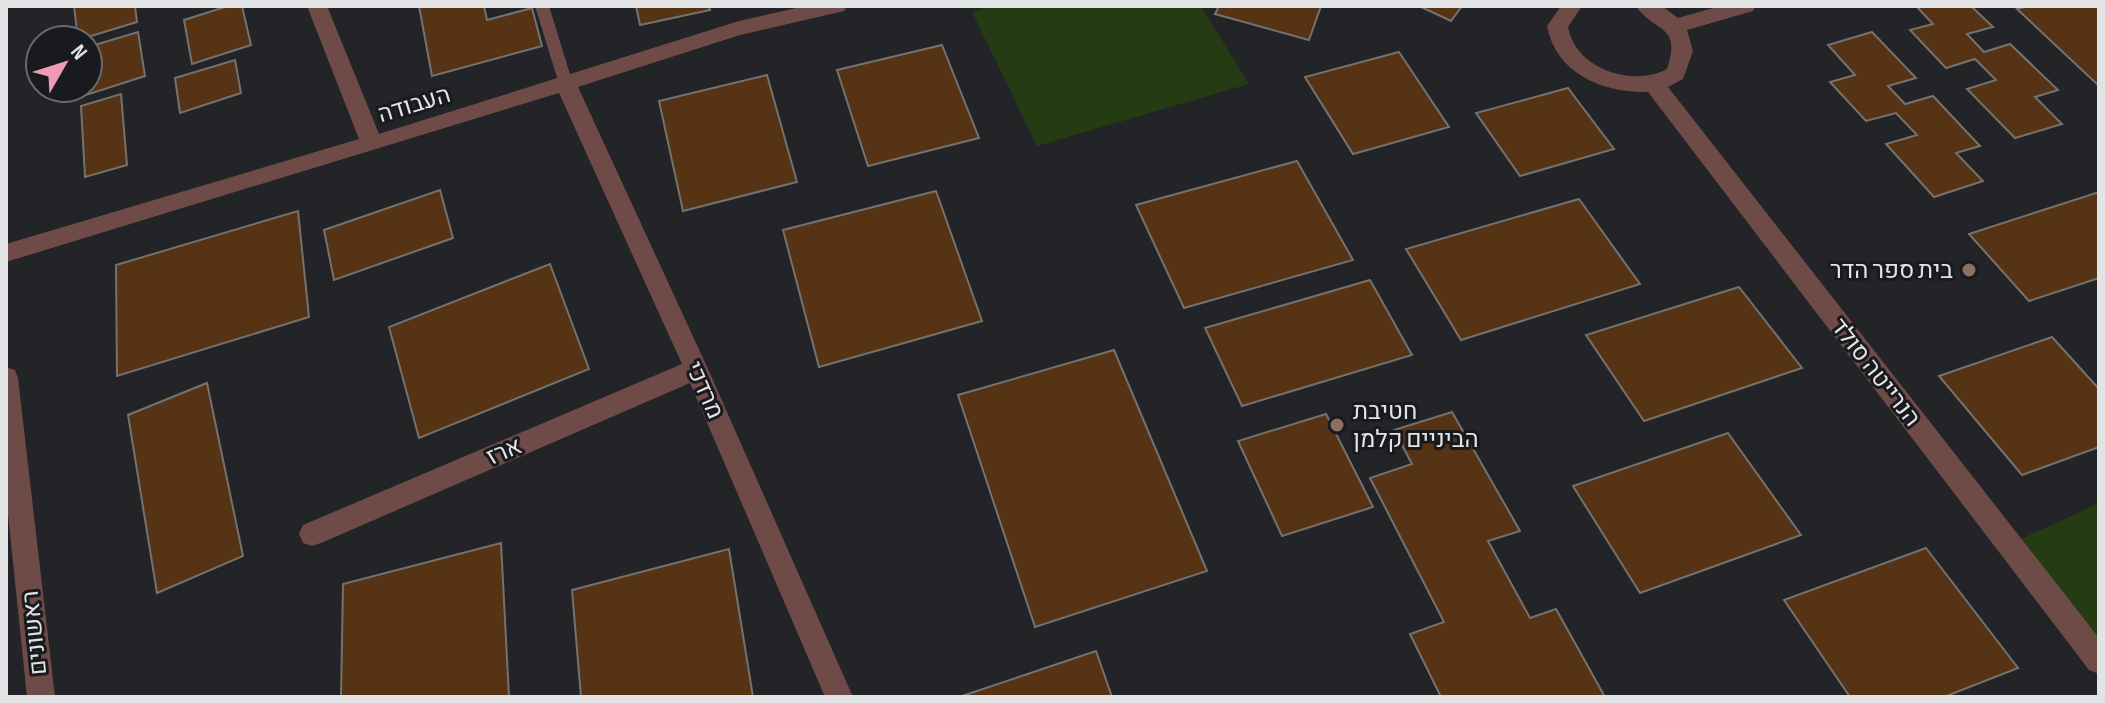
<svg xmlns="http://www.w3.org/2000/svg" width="2105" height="703" viewBox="0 0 2105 703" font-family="'Sofia Sans Condensed',Heebo,sans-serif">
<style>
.green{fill:#243b14}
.building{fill:#563315;stroke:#75716e;stroke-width:2}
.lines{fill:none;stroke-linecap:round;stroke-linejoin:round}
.service{fill:#6f4b48;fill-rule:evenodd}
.minor{fill:#6f4b48;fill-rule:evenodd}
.tertiary{fill:#6f4b48;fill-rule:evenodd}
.education-dot{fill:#8d6e63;stroke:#181a1e;stroke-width:3}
.labels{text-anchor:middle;stroke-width:6;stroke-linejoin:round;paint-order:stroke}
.street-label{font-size:24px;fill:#e1e3e5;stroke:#181a1e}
.poi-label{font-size:24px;fill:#e1e3e5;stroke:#181a1e;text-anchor:end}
</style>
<rect width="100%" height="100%" fill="#222427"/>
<g class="green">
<polygon points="993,6 1201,6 1249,84 1037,146 972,12"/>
<polygon points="2099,503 2099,639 2019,540"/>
</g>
<g class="building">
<polygon points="74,6 135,6 137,22 78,40"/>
<polygon points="228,6 242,6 251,45 192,64 184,20"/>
<polygon points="419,6 484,6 487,20 532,8 542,46 432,76"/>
<polygon points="636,6 709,6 710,10 640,25"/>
<polygon points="1219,6 1321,6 1309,40 1215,14"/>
<polygon points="1419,6 1462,6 1451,21"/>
<polygon points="1916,6 1971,6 1993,27 1967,34 1984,52 2010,44 2058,90 2035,97 2062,124 2015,138 1967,89 1996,80 1975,59 1946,68 1910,30 1933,24"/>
<polygon points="2028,6 2095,6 2099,9 2099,86 2017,9"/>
<polygon points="138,32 145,76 83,96 83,88 88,88 88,47"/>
<polygon points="1872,32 1916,78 1888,86 1905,104 1933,96 1980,146 1956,153 1983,181 1934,197 1886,144 1917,135 1896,113 1866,121 1830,82 1855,75 1828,45"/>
<polygon points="942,45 979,138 868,166 837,70"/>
<polygon points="1399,52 1449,127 1353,154 1305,77"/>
<polygon points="235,60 241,93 180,113 175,78"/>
<polygon points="767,75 797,182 683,211 659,101"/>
<polygon points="1568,88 1614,149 1520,176 1476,113"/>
<polygon points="121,94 127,165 85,177 81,106"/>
<polygon points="1297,161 1353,260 1184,308 1136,205"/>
<polygon points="440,190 453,238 334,280 324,230"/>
<polygon points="936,191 982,321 819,367 783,230"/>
<polygon points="2099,192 2099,278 2029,301 1969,234"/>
<polygon points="1579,199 1640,284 1461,340 1406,249"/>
<polygon points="298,211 309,317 117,376 116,265"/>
<polygon points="550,264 589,369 419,438 389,327"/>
<polygon points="1370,280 1412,355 1242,406 1205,328"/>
<polygon points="1739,287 1802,368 1644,421 1586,335"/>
<polygon points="2052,337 2099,389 2099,447 2022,475 1939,376"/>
<polygon points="1114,350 1207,571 1035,627 958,395"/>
<polygon points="207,383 243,556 157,593 128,415"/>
<polygon points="1452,412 1520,531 1488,541 1530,618 1556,609 1605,697 1441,697 1410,634 1444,622 1370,478 1412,464 1394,430"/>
<polygon points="1326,414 1373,507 1282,536 1238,441"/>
<polygon points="1728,433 1801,535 1640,593 1573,486"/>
<polygon points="501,543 509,697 341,697 343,584"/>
<polygon points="1926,548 2018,668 1944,697 1850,697 1784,600"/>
<polygon points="729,549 753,697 581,697 572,590"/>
<polygon points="1096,651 1112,697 959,697"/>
</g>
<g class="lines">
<polygon class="service" points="535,6 549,6 573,84 571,88 561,88 559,84"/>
<g class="minor">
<polygon points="307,6 327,6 379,134 739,21 805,6 847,6 844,11 740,35 578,87 708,369 853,697 825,697 690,383 321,543 312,546 303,543 299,534 303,525 682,364 559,93 6,262 6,244 359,139"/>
<path d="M1561,6H1582L1568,27C1575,68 1631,88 1667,69C1682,23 1655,34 1636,6H1662L1678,18L1720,6H1756L1753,11L1687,30L1693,51L1683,79L1668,87L2099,638V674L2089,670L1648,92C1603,93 1556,74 1547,26Z"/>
</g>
<polygon class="tertiary" points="6,367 15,370 18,378 55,697 27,697 6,495"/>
</g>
<g class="education-dot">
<circle cx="1969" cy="270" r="8"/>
<circle cx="1337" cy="425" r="8"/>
</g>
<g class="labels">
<g class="street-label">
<text transform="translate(414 104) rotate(-17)" y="8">העבודה</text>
<text transform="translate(1876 372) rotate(52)" y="8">הנרייטה סולד</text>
<text transform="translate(705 390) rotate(66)" y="8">מרדכי</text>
<text transform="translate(504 451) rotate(-23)" y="8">ארז</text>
<text transform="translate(34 633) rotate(-96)" y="8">ראשונים</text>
</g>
<g class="poi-label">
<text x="1953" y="278">בית ספר הדר</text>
<text x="1353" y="419" text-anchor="start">חטיבת<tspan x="1353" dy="28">הביניים קלמן</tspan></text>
</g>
</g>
<rect width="2105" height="703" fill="none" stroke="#e1e3e5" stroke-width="16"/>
<g transform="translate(64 64) rotate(51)"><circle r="38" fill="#181a1e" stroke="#686a6e" stroke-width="2"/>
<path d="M0-6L14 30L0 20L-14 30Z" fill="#f09ab6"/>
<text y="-12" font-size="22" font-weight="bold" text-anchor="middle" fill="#e1e3e5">N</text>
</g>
</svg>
